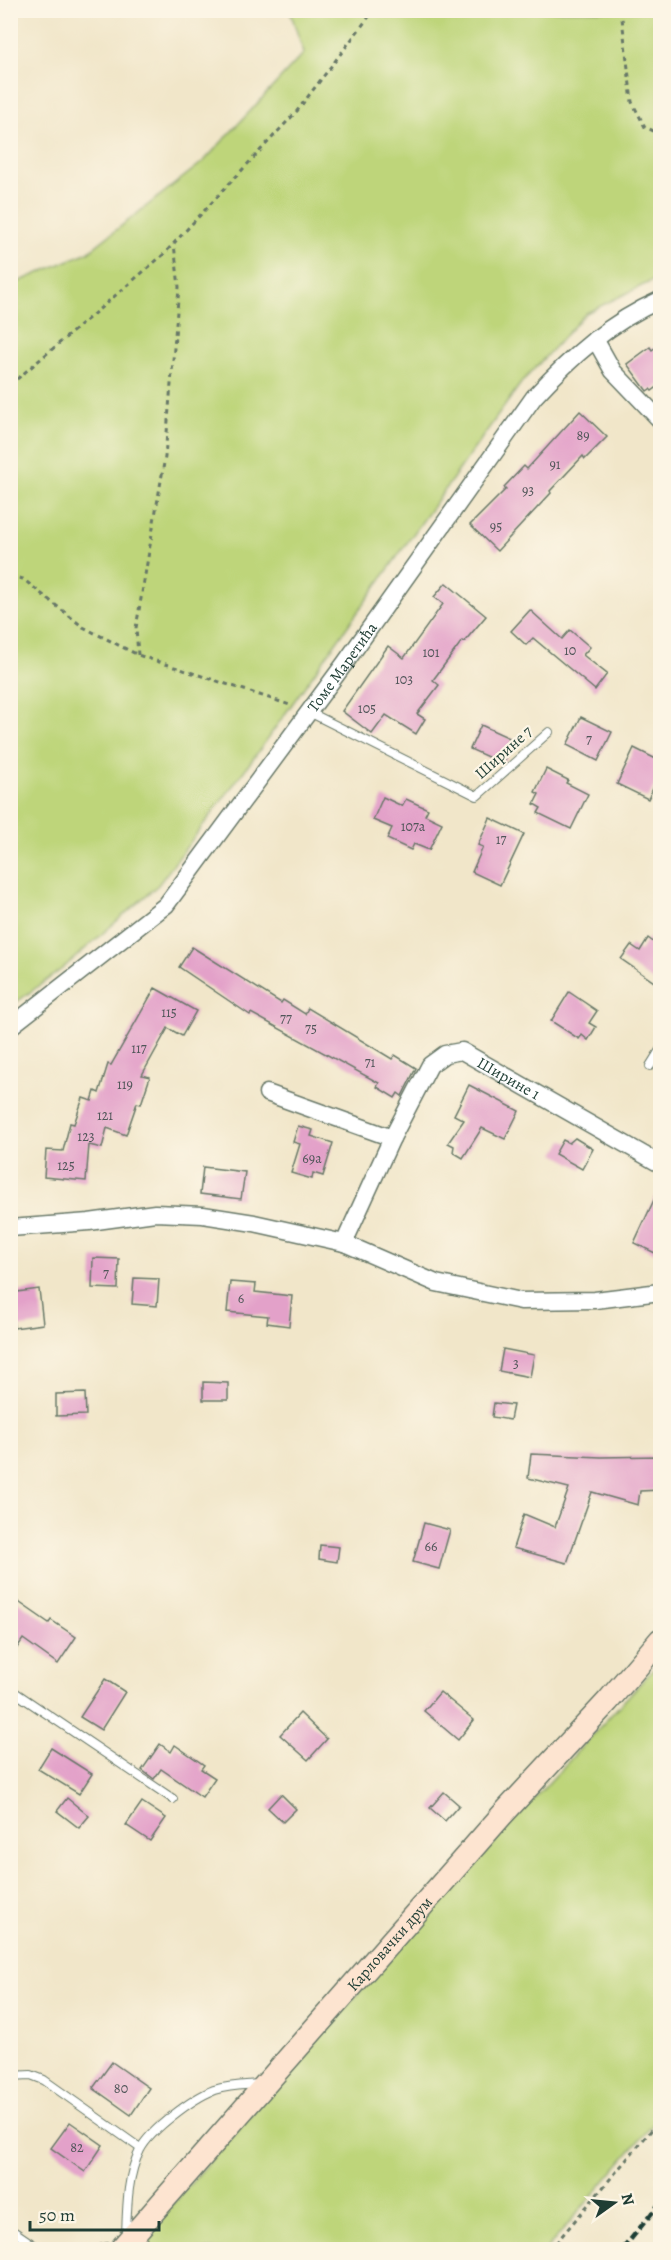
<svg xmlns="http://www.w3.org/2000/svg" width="671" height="2260" viewBox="0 0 671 2260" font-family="Alegreya,serif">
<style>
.green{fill:#bed57a;stroke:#6e8957;stroke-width:1.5}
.building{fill:#e3a1c9}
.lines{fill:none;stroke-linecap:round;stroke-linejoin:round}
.service-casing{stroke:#687868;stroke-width:10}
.minor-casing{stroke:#687868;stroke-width:19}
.secondary-casing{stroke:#687868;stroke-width:25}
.path{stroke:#687868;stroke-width:3;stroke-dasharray:4.5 4.5;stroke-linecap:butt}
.service{stroke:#fff;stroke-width:8}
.minor{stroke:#fff;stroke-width:16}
.secondary{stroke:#fde4d0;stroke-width:22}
.rail{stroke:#1f3d34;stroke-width:4.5;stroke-dasharray:9 4.5;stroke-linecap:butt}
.labels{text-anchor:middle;stroke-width:4.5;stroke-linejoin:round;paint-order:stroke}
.number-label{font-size:14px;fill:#505659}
.street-label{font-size:16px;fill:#1f3d34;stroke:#fcf5e5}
</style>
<rect width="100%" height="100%" fill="#fcf5e5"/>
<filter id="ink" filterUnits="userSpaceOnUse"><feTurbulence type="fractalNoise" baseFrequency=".0167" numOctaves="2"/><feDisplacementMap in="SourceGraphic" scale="12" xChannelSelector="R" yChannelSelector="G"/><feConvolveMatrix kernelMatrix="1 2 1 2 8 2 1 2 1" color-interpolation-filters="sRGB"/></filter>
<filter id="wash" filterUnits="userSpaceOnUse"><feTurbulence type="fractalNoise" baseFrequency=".008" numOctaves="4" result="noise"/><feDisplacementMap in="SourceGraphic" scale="24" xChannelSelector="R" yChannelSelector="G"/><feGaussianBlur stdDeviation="1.35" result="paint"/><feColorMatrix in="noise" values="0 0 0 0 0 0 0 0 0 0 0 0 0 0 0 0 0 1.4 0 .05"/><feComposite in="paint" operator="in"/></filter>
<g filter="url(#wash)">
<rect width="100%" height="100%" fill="#f1e6c9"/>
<g class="green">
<polygon points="290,11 660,11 660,277 586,313 521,383 253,759 158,885 62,969 11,1006 11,285 88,252 204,161 304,53"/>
<path d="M660,1662V2116L547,2249L133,2250C305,2051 481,1855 660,1662Z"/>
</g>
<g id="blocks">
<g class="building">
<polygon points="660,344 660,385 652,391 650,389 647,391 627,364 650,347 652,350"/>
<polygon points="580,411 607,437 585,459 583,456 550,491 551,493 497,551 470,525 506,489 504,487 524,466 527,469"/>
<polygon points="446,583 486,616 464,642 462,641 433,680 439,685 417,714 425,719 416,734 386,715 372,734 342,711 388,646 404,658 443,604 434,597"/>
<polygon points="530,610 562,639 570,630 590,647 583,655 607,674 595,690 533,638 526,645 511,631"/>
<polygon points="581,717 612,732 598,761 567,745"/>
<polygon points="481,725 514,740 503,764 470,749"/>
<polygon points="634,748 660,761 660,774 648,799 617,784"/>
<polygon points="546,769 568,780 566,783 588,794 571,829 538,813 541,808 534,804 539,794 535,792"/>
<polygon points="383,797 402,806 406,799 428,809 425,815 442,823 429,850 414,844 411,850 387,839 392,828 373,820"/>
<polygon points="490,818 524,834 500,885 472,872 483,847 478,845"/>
<polygon points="648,938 660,947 660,986 621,959 631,945 640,951"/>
<polygon points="192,947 281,1003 283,1000 305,1014 308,1008 392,1059 395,1055 416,1068 402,1096 398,1093 395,1098 377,1087 379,1083 251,1013 250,1015 179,967"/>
<polygon points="155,988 196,1011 182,1036 168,1028 142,1075 150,1077 141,1104 137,1103 126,1135 107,1128 102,1148 89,1145 86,1181 44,1177 46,1150 63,1151 70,1123 74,1124 83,1098 92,1101 95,1091 99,1093 108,1064 111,1065"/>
<polygon points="569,992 597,1011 589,1023 596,1027 588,1040 582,1035 579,1039 551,1021"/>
<polygon points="469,1085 519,1111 505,1139 482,1128 463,1158 453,1152 454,1146 448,1143 464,1120 454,1115"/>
<polygon points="298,1126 313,1130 311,1136 333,1143 323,1176 313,1173 312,1179 291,1173 300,1144 293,1142"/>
<polygon points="575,1138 593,1149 582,1169 555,1154 563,1140 569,1143"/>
<polygon points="203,1167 245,1172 241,1199 200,1194"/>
<polygon points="660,1187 660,1241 655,1253 634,1243"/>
<polygon points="93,1258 119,1259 118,1289 92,1288"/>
<polygon points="134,1278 159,1279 157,1306 132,1304"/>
<polygon points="230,1282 256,1284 255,1292 292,1296 289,1326 267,1323 268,1316 227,1312"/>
<polygon points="39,1289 43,1324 14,1328 10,1293"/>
<polygon points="503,1349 534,1355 530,1377 499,1371"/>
<polygon points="203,1382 228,1383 228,1400 203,1400"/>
<polygon points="85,1393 86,1415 56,1416 56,1394"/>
<polygon points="494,1403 513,1405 510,1420 492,1417"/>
<polygon points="531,1454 601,1457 660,1456 660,1490 640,1491 638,1505 592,1492 567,1563 513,1548 524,1514 555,1527 569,1488 528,1478"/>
<polygon points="424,1523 450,1530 439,1569 413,1562"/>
<polygon points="320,1545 339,1547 337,1562 319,1559"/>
<polygon points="10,1596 49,1623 51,1620 76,1637 58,1664 23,1639 10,1658"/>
<polygon points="105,1679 125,1692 101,1730 80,1717"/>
<polygon points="440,1692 474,1720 458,1740 424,1711"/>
<polygon points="300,1713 327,1739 308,1760 280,1735"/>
<polygon points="160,1744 171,1752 175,1745 204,1765 201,1769 215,1778 202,1797 161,1769 154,1779 142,1770"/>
<polygon points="51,1748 92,1774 79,1794 38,1769"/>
<polygon points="444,1792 459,1805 445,1821 430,1808"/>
<polygon points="281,1794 296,1809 283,1822 268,1808"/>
<polygon points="67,1798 89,1816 79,1828 57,1811"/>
<polygon points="142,1802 166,1818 150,1841 126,1825"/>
<polygon points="112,2062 149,2088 131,2115 93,2088"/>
<polygon points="70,2122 103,2145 85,2172 51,2148"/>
</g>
</g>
</g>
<g filter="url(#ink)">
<use href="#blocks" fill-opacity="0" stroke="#687868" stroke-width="1.5"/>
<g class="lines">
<defs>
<g id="service">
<polyline points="309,712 477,796 549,732"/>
<polyline points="650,1066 660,1050"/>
<polyline points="10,1689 173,1799"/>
<polyline points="10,2076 31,2075 44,2080 140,2148"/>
<polyline points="10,2229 41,2250"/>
<path d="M126,2236C127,2208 127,2176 140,2150C150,2130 193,2098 214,2090C229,2085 245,2085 260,2084"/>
<polyline points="95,2250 107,2247 115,2250"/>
</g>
<g id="minor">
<polyline points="595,339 613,371 660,420"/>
<path id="s1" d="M10,1027L166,905L345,663L534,397C571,357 610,322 660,300"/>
<polyline points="267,1093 392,1138 344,1243"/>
<path id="s2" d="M392,1138L430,1065L445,1054L462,1051L660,1164"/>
<polyline points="10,1228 89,1222 155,1213 203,1215 254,1223 344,1243 436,1283 521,1301 595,1300 660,1292"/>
</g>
<g id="secondary">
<path id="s3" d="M120,2250L502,1815L608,1701L660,1640"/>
</g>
</defs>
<use href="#service" class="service-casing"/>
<use href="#minor" class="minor-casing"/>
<use href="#secondary" class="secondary-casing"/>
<g class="path">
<polyline points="621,10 632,102 645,127 660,134"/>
<polyline points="10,385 163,255 297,111 374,10"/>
<polyline points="10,576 23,579 83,627 138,655 293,706"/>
<polyline points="138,655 136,628 165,457 179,287 174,244"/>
<polyline points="550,2250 660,2120"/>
</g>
<use href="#service" class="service"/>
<use href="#minor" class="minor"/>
<use href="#secondary" class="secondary"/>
<g class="rail">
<polyline points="622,2250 660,2203"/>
<polyline points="654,2250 660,2242"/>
</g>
</g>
</g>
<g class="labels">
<g class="number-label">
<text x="583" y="440">89</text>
<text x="555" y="469">91</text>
<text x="528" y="495">93</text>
<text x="496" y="531">95</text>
<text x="570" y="655">10</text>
<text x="431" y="657">101</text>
<text x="404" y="684">103</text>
<text x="367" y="713">105</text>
<text x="589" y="744">7</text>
<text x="413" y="831">107a</text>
<text x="501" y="844">17</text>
<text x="169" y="1017">115</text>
<text x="286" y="1023">77</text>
<text x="311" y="1033">75</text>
<text x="139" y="1053">117</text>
<text x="370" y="1067">71</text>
<text x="125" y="1089">119</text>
<text x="105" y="1120">121</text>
<text x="86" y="1141">123</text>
<text x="312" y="1163">69a</text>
<text x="66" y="1170">125</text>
<text x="106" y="1278">7</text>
<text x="241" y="1303">6</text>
<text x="516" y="1368">3</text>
<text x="431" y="1551">66</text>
<text x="121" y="2093">80</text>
<text x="77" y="2152">82</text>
</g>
<g class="street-label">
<text dy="6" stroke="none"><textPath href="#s1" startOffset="494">Томе Маретића</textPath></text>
<text transform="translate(503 752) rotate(-42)" y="6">Ширине 7</text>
<text dy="6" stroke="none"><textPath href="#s2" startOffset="172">Ширине 1</textPath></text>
<text dy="6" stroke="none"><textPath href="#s3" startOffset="408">Карловачки друм</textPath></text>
</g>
</g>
<rect width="671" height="2260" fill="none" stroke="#fcf5e5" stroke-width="36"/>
<g transform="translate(614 2203) rotate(75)" stroke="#fcf5e5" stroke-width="4.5" paint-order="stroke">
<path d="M0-4.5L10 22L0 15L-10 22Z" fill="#1f3d34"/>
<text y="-9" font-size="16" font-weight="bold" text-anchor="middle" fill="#1f3d34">N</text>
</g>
<path d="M30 2221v9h129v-9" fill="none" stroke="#1f3d34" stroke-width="3"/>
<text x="39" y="2221" font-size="18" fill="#1f3d34" stroke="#fcf5e5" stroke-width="4.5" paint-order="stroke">50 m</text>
</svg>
